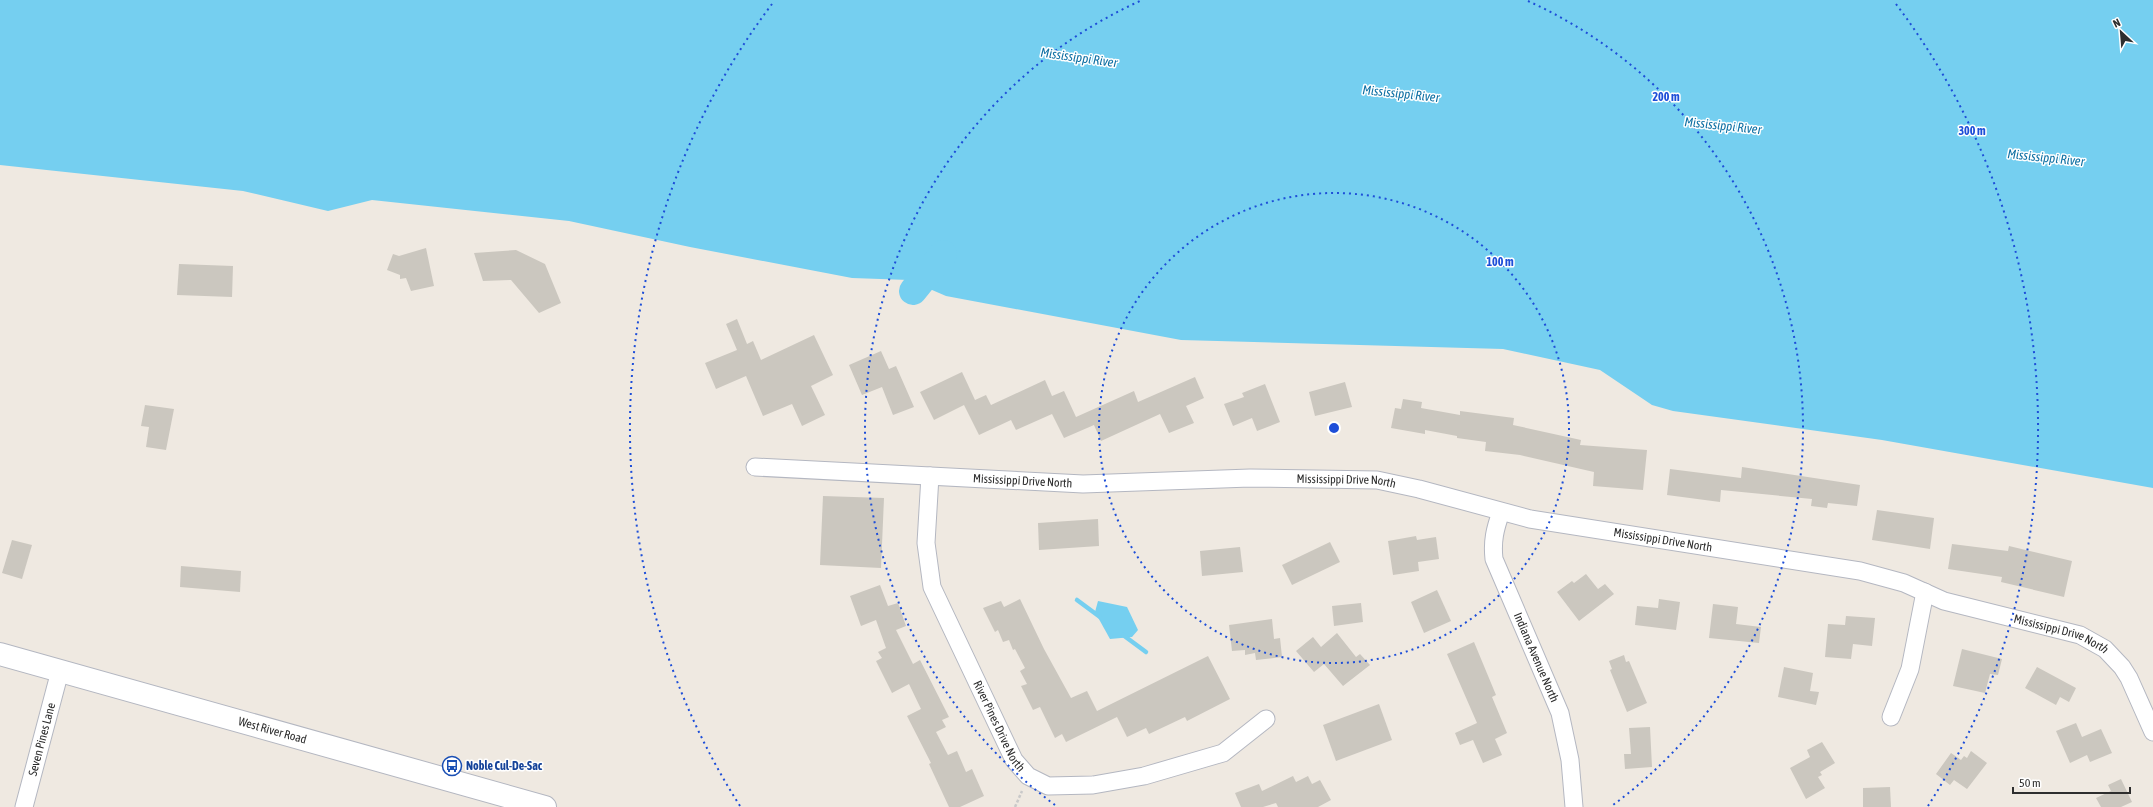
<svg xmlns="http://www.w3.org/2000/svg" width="2153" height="807" viewBox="0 0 2153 807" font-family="'Asap Condensed',sans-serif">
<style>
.water{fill:#75cff0}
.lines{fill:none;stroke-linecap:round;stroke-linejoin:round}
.stream{stroke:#75cff0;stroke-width:4.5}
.river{stroke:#75cff0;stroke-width:28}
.building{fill:#cbc7bf}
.minor-casing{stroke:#b4b7c1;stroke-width:19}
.secondary-casing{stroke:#b4b7c1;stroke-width:24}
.path{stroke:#c9c9c9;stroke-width:2.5;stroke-dasharray:3 2;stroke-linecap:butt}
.minor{stroke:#fff;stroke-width:17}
.secondary{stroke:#fff;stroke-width:22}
.ring{fill:none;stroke:#1d4ed8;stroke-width:2;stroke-dasharray:2 4}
.labels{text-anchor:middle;stroke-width:3;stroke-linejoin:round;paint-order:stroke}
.street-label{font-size:12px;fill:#2e2e2e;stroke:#fff}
.transit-label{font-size:12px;font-weight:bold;fill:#164399;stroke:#fff;text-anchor:start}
.water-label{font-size:13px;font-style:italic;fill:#0d6fa3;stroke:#fff}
.centre{fill:#1d4ed8;stroke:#fff;stroke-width:2}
.ring-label{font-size:12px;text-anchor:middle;font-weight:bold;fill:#1d4ed8;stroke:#fff;stroke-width:3;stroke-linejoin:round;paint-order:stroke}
</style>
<rect width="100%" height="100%" fill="#efe9e1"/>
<g class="water">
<polygon points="0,0 2153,0 2153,488 1882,440 1673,411 1652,405 1600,370 1503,349 1181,340 946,296 909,280 852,278 690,247 569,221 372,200 328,211 243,191 0,165"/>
<polygon points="1098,601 1127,607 1138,630 1132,637 1110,639 1095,612"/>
</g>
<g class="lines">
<g class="stream">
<polyline points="1077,600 1100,617"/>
<polyline points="1123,635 1146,652"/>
</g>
<polyline class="river" points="913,291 943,254"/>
</g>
<g class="building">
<polygon points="426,248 434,286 411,291 406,278 400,279 400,275 387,270 393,254 399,256"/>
<polygon points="516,250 545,264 561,303 539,313 511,280 483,281 474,253"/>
<polygon points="179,264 233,266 232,297 177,295"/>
<polygon points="737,319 747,344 753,341 761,360 814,335 833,375 811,386 825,415 802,426 792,404 763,416 746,376 716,389 705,363 737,350 726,324"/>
<polygon points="881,351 889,369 896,366 914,407 893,415 882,387 862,395 849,365"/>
<polygon points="962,372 975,400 986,395 991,405 1045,380 1052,396 1064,391 1076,417 1134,391 1138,402 1195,377 1204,398 1186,406 1194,423 1169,433 1160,414 1101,441 1094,425 1064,438 1052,414 1016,430 1011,420 979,435 964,405 934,420 920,392"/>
<polygon points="1345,382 1352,407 1315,416 1309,392"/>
<polygon points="1265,384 1280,422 1257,431 1252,418 1233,426 1224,404 1244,397 1242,393"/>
<polygon points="1403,399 1422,402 1421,408 1460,415 1460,411 1514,418 1513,425 1581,440 1580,445 1647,450 1643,490 1593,486 1594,472 1520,455 1485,451 1486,442 1457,438 1457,436 1425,430 1425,434 1391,428 1395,408 1401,409"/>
<polygon points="145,405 174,409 166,450 146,447 149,427 141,426"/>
<polygon points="1742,467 1860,485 1857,506 1828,503 1827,508 1811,506 1812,499 1721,490 1720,502 1667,495 1670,469 1741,478"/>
<polygon points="823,496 884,498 881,568 820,565"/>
<polygon points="1877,510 1934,518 1930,549 1872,540"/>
<polygon points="1098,519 1099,546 1039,550 1038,523"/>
<polygon points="1416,536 1417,540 1436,537 1439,559 1418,562 1419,571 1393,575 1388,541"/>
<polygon points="12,540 32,545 22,579 2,573"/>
<polygon points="1330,542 1340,562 1292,585 1282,565"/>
<polygon points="1952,544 2008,551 2009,546 2072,561 2064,597 2001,582 2002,577 1948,569"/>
<polygon points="1240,547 1243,572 1202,576 1200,551"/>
<polygon points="181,566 241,571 240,592 180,587"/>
<polygon points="1586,574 1598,589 1605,584 1614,594 1579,621 1557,592 1572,581 1574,583"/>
<polygon points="880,585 888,606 898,603 906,626 896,630 913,664 920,660 949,717 942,720 946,727 936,732 948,755 957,751 966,772 972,769 984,796 960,807 949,807 929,764 931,763 907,716 921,709 909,684 892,693 876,661 882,658 878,652 886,648 876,620 861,626 850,596"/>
<polygon points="1437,590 1451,621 1424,633 1411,602"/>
<polygon points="1020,599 1044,649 1071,698 1087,691 1097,711 1208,656 1230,699 1187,721 1185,717 1149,734 1146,728 1127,737 1117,717 1066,742 1062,734 1055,738 1040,707 1033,710 1021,686 1027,684 1020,671 1025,668 1015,649 1013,650 1009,640 1003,642 998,630 995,632 983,608 1001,601 1004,607"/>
<polygon points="1659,599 1680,602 1676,630 1635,625 1637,606 1658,608"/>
<polygon points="1361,603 1363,622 1334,626 1332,606"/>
<polygon points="1713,604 1738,607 1736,624 1761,627 1759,643 1709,638"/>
<polygon points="1846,616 1875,618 1872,646 1853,644 1851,659 1825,657 1828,624 1845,625"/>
<polygon points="1272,619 1274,639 1280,638 1282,657 1256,660 1255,653 1245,655 1245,650 1232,651 1229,625"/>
<polygon points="1337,633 1356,657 1360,654 1370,665 1343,686 1324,664 1314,672 1296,651 1313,637 1321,647"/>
<polygon points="1474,642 1496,695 1492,697 1507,733 1495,739 1502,755 1483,763 1473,740 1460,745 1455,733 1477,723 1447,654"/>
<polygon points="1962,649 2002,659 1998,675 1990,674 1985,693 1953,686"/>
<polygon points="1624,655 1626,662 1629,661 1647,703 1627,712 1610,670 1612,669 1609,661"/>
<polygon points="1784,667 1813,673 1810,691 1819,692 1816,705 1778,697"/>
<polygon points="2037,667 2076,688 2069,702 2060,697 2056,705 2025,688"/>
<polygon points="1379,704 1392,740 1336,761 1323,725"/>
<polygon points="2076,723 2082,737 2101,729 2112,753 2090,762 2087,755 2070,763 2056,731"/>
<polygon points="1650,727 1652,767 1625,769 1624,754 1631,754 1629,728"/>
<polygon points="1822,742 1835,763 1820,772 1822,775 1818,777 1825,788 1806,799 1790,768 1810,757 1807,750"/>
<polygon points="1971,751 1987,763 1967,789 1954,780 1950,785 1936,774 1951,753 1961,760 1964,756 1967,758"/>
<polygon points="1293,776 1296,782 1308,776 1312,784 1320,780 1331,800 1318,807 1278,807 1276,803 1263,807 1241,807 1235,793 1259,784 1262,791"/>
<polygon points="2121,779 2132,802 2121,807 2101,807 2096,798 2111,791 2108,785"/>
<polygon points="1890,787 1891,807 1863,807 1863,788"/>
</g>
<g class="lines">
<defs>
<g id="minor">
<path id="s1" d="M755,467L1083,484L1250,478L1377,480L1419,489L1530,519L1860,571L1904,583L1944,601L2080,635L2105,649L2122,667L2129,678L2153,732"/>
<path id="s2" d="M930,476L926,543L932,587L1014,760L1028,776L1048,786L1093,785L1144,776L1223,753L1266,719"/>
<path id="s3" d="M1501,512C1495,529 1492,541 1494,559L1560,713L1570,760L1574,807"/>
<polyline points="1891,717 1910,669 1925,592"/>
<path id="s4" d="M24,807L60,671"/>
</g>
<g id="secondary">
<path id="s5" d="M0,654L545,807"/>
</g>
</defs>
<use href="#minor" class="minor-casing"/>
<use href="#secondary" class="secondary-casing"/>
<polyline class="path" points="1015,807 1022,791"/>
<use href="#minor" class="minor"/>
<use href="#secondary" class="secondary"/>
</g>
<g class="ring">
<circle cx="1334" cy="428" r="235"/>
<path d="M1055 805A469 469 0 0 1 1140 1M1528 1A469 469 0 0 1 1613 805"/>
<path d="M740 806A704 704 0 0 1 772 4M1896 4A704 704 0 0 1 1928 806"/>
</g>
<defs>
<symbol id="bus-ring" viewBox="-11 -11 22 22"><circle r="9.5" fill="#fff" stroke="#1a4fb4" stroke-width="1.5"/><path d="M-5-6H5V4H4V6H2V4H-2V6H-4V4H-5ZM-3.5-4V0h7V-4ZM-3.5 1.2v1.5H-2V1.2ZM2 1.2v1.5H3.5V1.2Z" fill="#1a4fb4"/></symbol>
</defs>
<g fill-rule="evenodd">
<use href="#bus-ring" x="441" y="755" width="22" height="22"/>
</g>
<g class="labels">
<g class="street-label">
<text dy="4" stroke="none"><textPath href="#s1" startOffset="268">Mississippi Drive North</textPath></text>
<text dy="4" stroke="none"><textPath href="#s1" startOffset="592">Mississippi Drive North</textPath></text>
<text dy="4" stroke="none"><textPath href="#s1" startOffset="915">Mississippi Drive North</textPath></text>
<text dy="4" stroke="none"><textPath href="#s1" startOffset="1326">Mississippi Drive North</textPath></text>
<text dy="4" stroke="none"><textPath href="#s3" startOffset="155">Indiana Avenue North</textPath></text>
<text dy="4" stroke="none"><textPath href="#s2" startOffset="266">River Pines Drive North</textPath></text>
<text dy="4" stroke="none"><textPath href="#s5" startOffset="283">West River Road</textPath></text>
<text dy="4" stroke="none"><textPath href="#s4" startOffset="70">Seven Pines Lane</textPath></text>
</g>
<g class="transit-label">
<text x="466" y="770">Noble Cul-De-Sac</text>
</g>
<g class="water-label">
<text transform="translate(1079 57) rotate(8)" y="5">Mississippi River</text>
<text transform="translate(1401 93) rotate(6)" y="5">Mississippi River</text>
<text transform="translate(1723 125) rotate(6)" y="5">Mississippi River</text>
<text transform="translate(2046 157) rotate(6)" y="5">Mississippi River</text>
</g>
</g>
<circle cx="1334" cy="428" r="6" class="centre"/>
<g class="ring-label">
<text x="1666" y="101">200 m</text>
<text x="1972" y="135">300 m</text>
<text x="1500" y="266">100 m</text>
</g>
<g transform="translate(2121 32) rotate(334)" stroke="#ffffff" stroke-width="3" paint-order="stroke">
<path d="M0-3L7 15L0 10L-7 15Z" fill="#2e2e2e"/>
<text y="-6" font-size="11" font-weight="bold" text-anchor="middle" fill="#2e2e2e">N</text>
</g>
<path d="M2013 787v6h117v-6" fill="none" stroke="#2e2e2e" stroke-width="2"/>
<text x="2019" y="787" font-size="12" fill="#2e2e2e" stroke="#ffffff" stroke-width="3" paint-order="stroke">50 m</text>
</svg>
